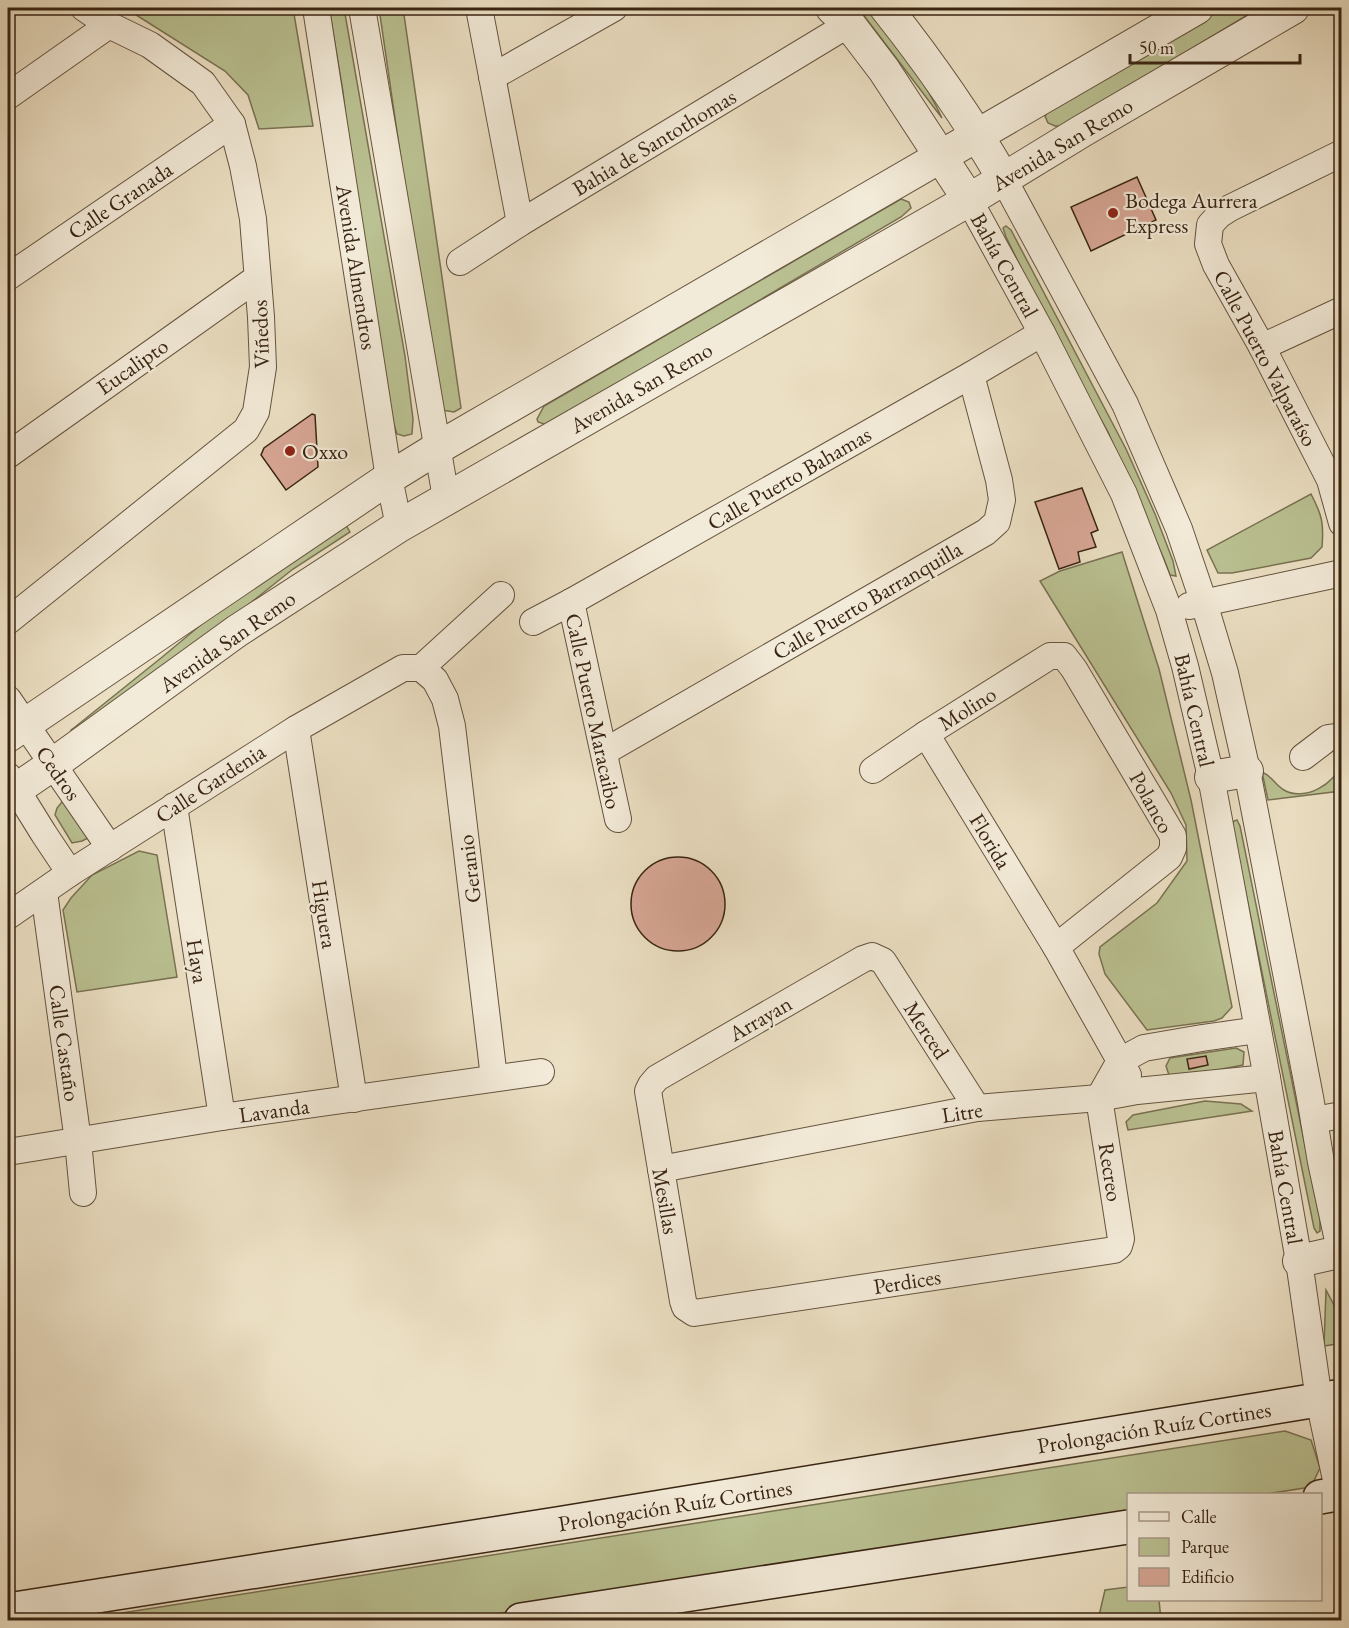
<svg xmlns="http://www.w3.org/2000/svg" width="1349" height="1628" viewBox="0 0 1349 1628" font-family="'EB Garamond',serif">
<style>
.green{fill:#bac192;stroke:#797252;stroke-width:1.5}
.building{fill:#d8a796;stroke:#382413;stroke-width:1.5}
.lines{fill:none;stroke-linecap:round;stroke-linejoin:round}
.minor-casing{stroke:#65533f;stroke-width:28}
.tertiary-casing{stroke:#65533f;stroke-width:34}
.secondary-casing{stroke:#382413;stroke-width:36}
.minor{stroke:#f3ebd9;stroke-width:26}
.tertiary{stroke:#f3ebd9;stroke-width:32}
.secondary{stroke:#f3ebd9;stroke-width:33}
.poi-dot{fill:#8f2418;stroke:#f3ebd9;stroke-width:2}
.labels{text-anchor:middle;stroke-width:4.5;stroke-linejoin:round;paint-order:stroke}
.street-label{font-size:22px;fill:#382413;stroke:#f3ebd9}
.poi-label{font-size:22px;fill:#382413;stroke:#f3ebd9;text-anchor:start}
</style>
<rect width="100%" height="100%" fill="#ece0c4"/>
<filter id="stains"><feTurbulence type="fractalNoise" baseFrequency=".00333" numOctaves="4"/><feColorMatrix values="0 0 0 0 .2 0 0 0 0 .09 0 0 0 0 .02 0 0 0 .5 -.17"/></filter>
<radialGradient id="worn" r=".72"><stop offset=".6" stop-color="#630" stop-opacity="0"/><stop offset="1" stop-color="#630" stop-opacity=".3"/></radialGradient>
<g class="green">
<polygon points="125,8 293,8 313,126 259,129 248,95 225,71"/>
<polygon points="329,8 344,8 405,356 413,419 412,434 404,436 397,434 393,422 364,278 343,92"/>
<polygon points="379,8 403,8 461,408 454,412 442,410 436,400"/>
<path d="M858,8H867C894,42 924,78 942,118Z"/>
<polygon points="1223,8 1259,8 1064,126 1055,126 1048,123 1045,116 1052,107"/>
<polygon points="901,199 909,202 911,208 901,217 547,425 538,422 537,419 544,406"/>
<polygon points="1006,226 1011,230 1126,449 1155,514 1173,561 1176,576 1170,575 1164,559 1108,432 1056,339 1006,237 1003,228"/>
<path d="M1311,494C1322,515 1324,523 1322,547L1311,558L1232,573H1218L1207,550Z"/>
<polygon points="346,525 350,532 293,569 204,640 71,734 71,730 75,727 161,658 226,604"/>
<polygon points="1122,552 1159,669 1191,800 1232,1007 1222,1018 1214,1021 1147,1030 1105,974 1099,954 1100,947 1157,903 1187,861 1186,825 1171,793 1040,581 1060,571"/>
<path d="M1341,763V791L1268,800L1262,772C1272,776 1275,785 1284,790C1304,802 1336,784 1341,763Z"/>
<polygon points="62,802 69,802 88,830 88,838 82,841 72,843 55,815 57,808"/>
<polygon points="1237,820 1240,826 1320,1219 1320,1231 1317,1233 1314,1228 1232,825 1234,821"/>
<polygon points="139,851 157,855 177,977 77,992 63,910 71,898 92,875"/>
<polygon points="1236,1048 1244,1052 1243,1065 1201,1073 1169,1075 1166,1066 1170,1058"/>
<polygon points="1205,1101 1241,1104 1252,1111 1128,1130 1126,1122 1133,1115"/>
<polygon points="1326,1290 1341,1318 1342,1343 1324,1346"/>
<polygon points="1285,1431 1311,1440 1320,1468 1311,1487 1266,1494 1128,1494 1128,1516 457,1620 77,1620"/>
<polygon points="1128,1587 1128,1600 1159,1600 1161,1620 1098,1620 1105,1590"/>
</g>
<g class="building">
<polygon points="1137,177 1156,220 1091,251 1071,207"/>
<polygon points="312,414 315,415 318,467 286,490 261,455 264,448"/>
<polygon points="1082,488 1098,530 1091,533 1096,547 1078,552 1080,562 1059,569 1035,502"/>
<circle cx="678" cy="904" r="47"/>
<polygon points="1206,1056 1208,1065 1189,1069 1187,1059"/>
</g>
<g class="lines">
<defs>
<g id="minor">
<polyline points="316,8 389,478 399,526"/>
<polyline points="362,8 446,498"/>
<polyline points="479,8 520,223"/>
<polyline points="492,77 614,8"/>
<polyline points="8,96 109,25"/>
<polyline points="1342,153 1230,208 1219,215 1210,225 1208,244 1216,265 1262,347 1330,480 1342,523"/>
<polyline points="1003,178 1125,404 1179,529 1204,603 1225,673 1247,771 1310,1097 1321,1162 1342,1259"/>
<polyline points="969,200 1042,333 1124,494 1169,610 1185,666 1211,777 1267,1078 1299,1261 1319,1400 1339,1494"/>
<polyline points="460,262 520,223 849,24"/>
<polyline points="8,277 232,124"/>
<polyline points="1262,347 1342,310"/>
<polyline points="8,455 257,278"/>
<polyline points="571,602 618,819"/>
<polyline points="1189,606 1342,573"/>
<polyline points="8,621 246,430 256,412 263,367 261,317 253,219 243,166 232,124 203,83 150,45 109,25 84,8"/>
<polyline points="533,622 571,602 971,375 1042,333"/>
<polyline points="421,668 435,680 445,699 452,726 494,1078"/>
<polyline points="421,668 501,595"/>
<polyline points="8,699 110,848"/>
<polyline points="296,729 354,1099"/>
<polyline points="926,734 1056,947 1128,1075"/>
<polyline points="604,752 986,532 997,522 1002,500 999,480 971,375"/>
<polyline points="1303,757 1328,738 1342,736"/>
<polyline points="873,770 926,734 1050,656 1064,656 1074,669 1173,836 1173,848 1169,857 1056,947"/>
<polyline points="8,776 44,834 70,873"/>
<polyline points="174,806 222,1117"/>
<polyline points="44,892 78,1141 83,1193"/>
<polyline points="8,916 70,873 296,729 403,668 421,668"/>
<polyline points="1120,1061 1144,1048 1202,1038 1258,1030"/>
<polyline points="977,1108 883,961 872,956 863,959 657,1078 651,1085 648,1091 683,1301 685,1307 694,1313 1114,1250 1119,1246 1121,1239 1099,1098 1120,1061"/>
<polyline points="1314,1120 1342,1115"/>
<polyline points="8,1152 222,1117 541,1072"/>
<polyline points="661,1169 977,1108 1099,1098 1137,1091 1267,1078"/>
</g>
<g id="tertiary">
<polyline points="832,8 849,24 884,70 969,200"/>
<path d="M886,8C929,62 968,118 1003,178"/>
<polyline points="8,736 389,478 436,449 1197,8"/>
<polyline points="1211,777 1247,771"/>
<polyline points="8,795 52,765 237,631 399,526 969,200 1082,131 1293,8"/>
<polyline points="1299,1261 1339,1252"/>
</g>
<g id="secondary">
<polyline points="1320,1497 1342,1493"/>
<polyline points="8,1610 557,1524 1342,1396"/>
<polyline points="521,1620 1128,1527"/>
</g>
</defs>
<use href="#minor" class="minor-casing"/>
<use href="#tertiary" class="tertiary-casing"/>
<use href="#secondary" class="secondary-casing"/>
<use href="#minor" class="minor"/>
<use href="#tertiary" class="tertiary"/>
<use href="#secondary" class="secondary"/>
</g>
<g class="poi-dot">
<circle cx="1113" cy="213" r="6"/>
<circle cx="290" cy="451" r="6"/>
</g>
<g class="labels">
<g class="street-label">
<text transform="translate(654 142) rotate(-31)" y="8">Bahia de Santothomas</text>
<text transform="translate(1062 144) rotate(-31)" y="8">Avenida San Remo</text>
<text transform="translate(120 200) rotate(-34)" y="8">Calle Granada</text>
<text transform="translate(1005 265) rotate(61)" y="8">Bahía Central</text>
<text transform="translate(357 267) rotate(81)" y="8">Avenida Almendros</text>
<text transform="translate(260 334) rotate(-92)" y="8">Viñedos</text>
<text transform="translate(1266 358) rotate(62)" y="8">Calle Puerto Valparaíso</text>
<text transform="translate(132 366) rotate(-35)" y="8">Eucalipto</text>
<text transform="translate(641 387) rotate(-30)" y="8">Avenida San Remo</text>
<text transform="translate(789 478) rotate(-30)" y="8">Calle Puerto Bahamas</text>
<text transform="translate(867 600) rotate(-30)" y="8">Calle Puerto Barranquilla</text>
<text transform="translate(227 641) rotate(-35)" y="8">Avenida San Remo</text>
<text transform="translate(967 708) rotate(-32)" y="8">Molino</text>
<text transform="translate(1195 710) rotate(77)" y="8">Bahía Central</text>
<text transform="translate(594 711) rotate(78)" y="8">Calle Puerto Maracaibo</text>
<text transform="translate(59 773) rotate(55)" y="8">Cedros</text>
<text transform="translate(210 783) rotate(-33)" y="8">Calle Gardenia</text>
<text transform="translate(1152 802) rotate(61)" y="8">Polanco</text>
<text transform="translate(991 841) rotate(59)" y="8">Florida</text>
<text transform="translate(469 869) rotate(-97)" y="8">Geranio</text>
<text transform="translate(325 914) rotate(81)" y="8">Higuera</text>
<text transform="translate(198 961) rotate(81)" y="8">Haya</text>
<text transform="translate(760 1018) rotate(-30)" y="8">Arrayan</text>
<text transform="translate(927 1030) rotate(57)" y="8">Merced</text>
<text transform="translate(65 1043) rotate(82)" y="8">Calle Castaño</text>
<text transform="translate(274 1110) rotate(-8)" y="8">Lavanda</text>
<text transform="translate(962 1112) rotate(-9)" y="8">Litre</text>
<text transform="translate(1111 1172) rotate(81)" y="8">Recreo</text>
<text transform="translate(1286 1187) rotate(80)" y="8">Bahía Central</text>
<text transform="translate(666 1201) rotate(80)" y="8">Mesillas</text>
<text transform="translate(907 1281) rotate(-9)" y="8">Perdices</text>
<text transform="translate(1154 1427) rotate(-9)" y="8">Prolongación Ruíz Cortines</text>
<text transform="translate(675 1505) rotate(-9)" y="8">Prolongación Ruíz Cortines</text>
</g>
<g class="poi-label">
<text x="1125" y="208">Bodega Aurrera<tspan x="1125" dy="25">Express</tspan></text>
<text x="302" y="459">Oxxo</text>
</g>
</g>
<rect width="1349" height="1628" fill="none" stroke="#ece0c4" stroke-width="30"/>
<rect x="9" y="9" width="1331" height="1610" fill="none" stroke="#382413" stroke-width="3"/>
<rect x="15" y="15" width="1319" height="1598" fill="none" stroke="#382413" stroke-width="1.5"/>
<rect x="1127" y="1493" width="195" height="108" fill="#f3ebd9" stroke="#a89b8a" stroke-width="1.5"/>
<rect x="1139" y="1512" width="30" height="9" fill="#f3ebd9" stroke="#a89b8a" stroke-width="1.5"/>
<text x="1181" y="1523" font-size="18" fill="#382413">Calle</text>
<rect x="1139" y="1538" width="30" height="18" fill="#bac192" stroke="#a89b8a" stroke-width="1.5"/>
<text x="1181" y="1553" font-size="18" fill="#382413">Parque</text>
<rect x="1139" y="1568" width="30" height="18" fill="#d8a796" stroke="#a89b8a" stroke-width="1.5"/>
<text x="1181" y="1583" font-size="18" fill="#382413">Edificio</text>
<path d="M1130 54v9h170v-9" fill="none" stroke="#382413" stroke-width="3"/>
<text x="1139" y="54" font-size="18" fill="#382413" stroke="#f3ebd9" stroke-width="4.5" paint-order="stroke">50 m</text>
<rect width="100%" height="100%" filter="url(#stains)"/>
<rect width="100%" height="100%" fill="url(#worn)"/>
</svg>
